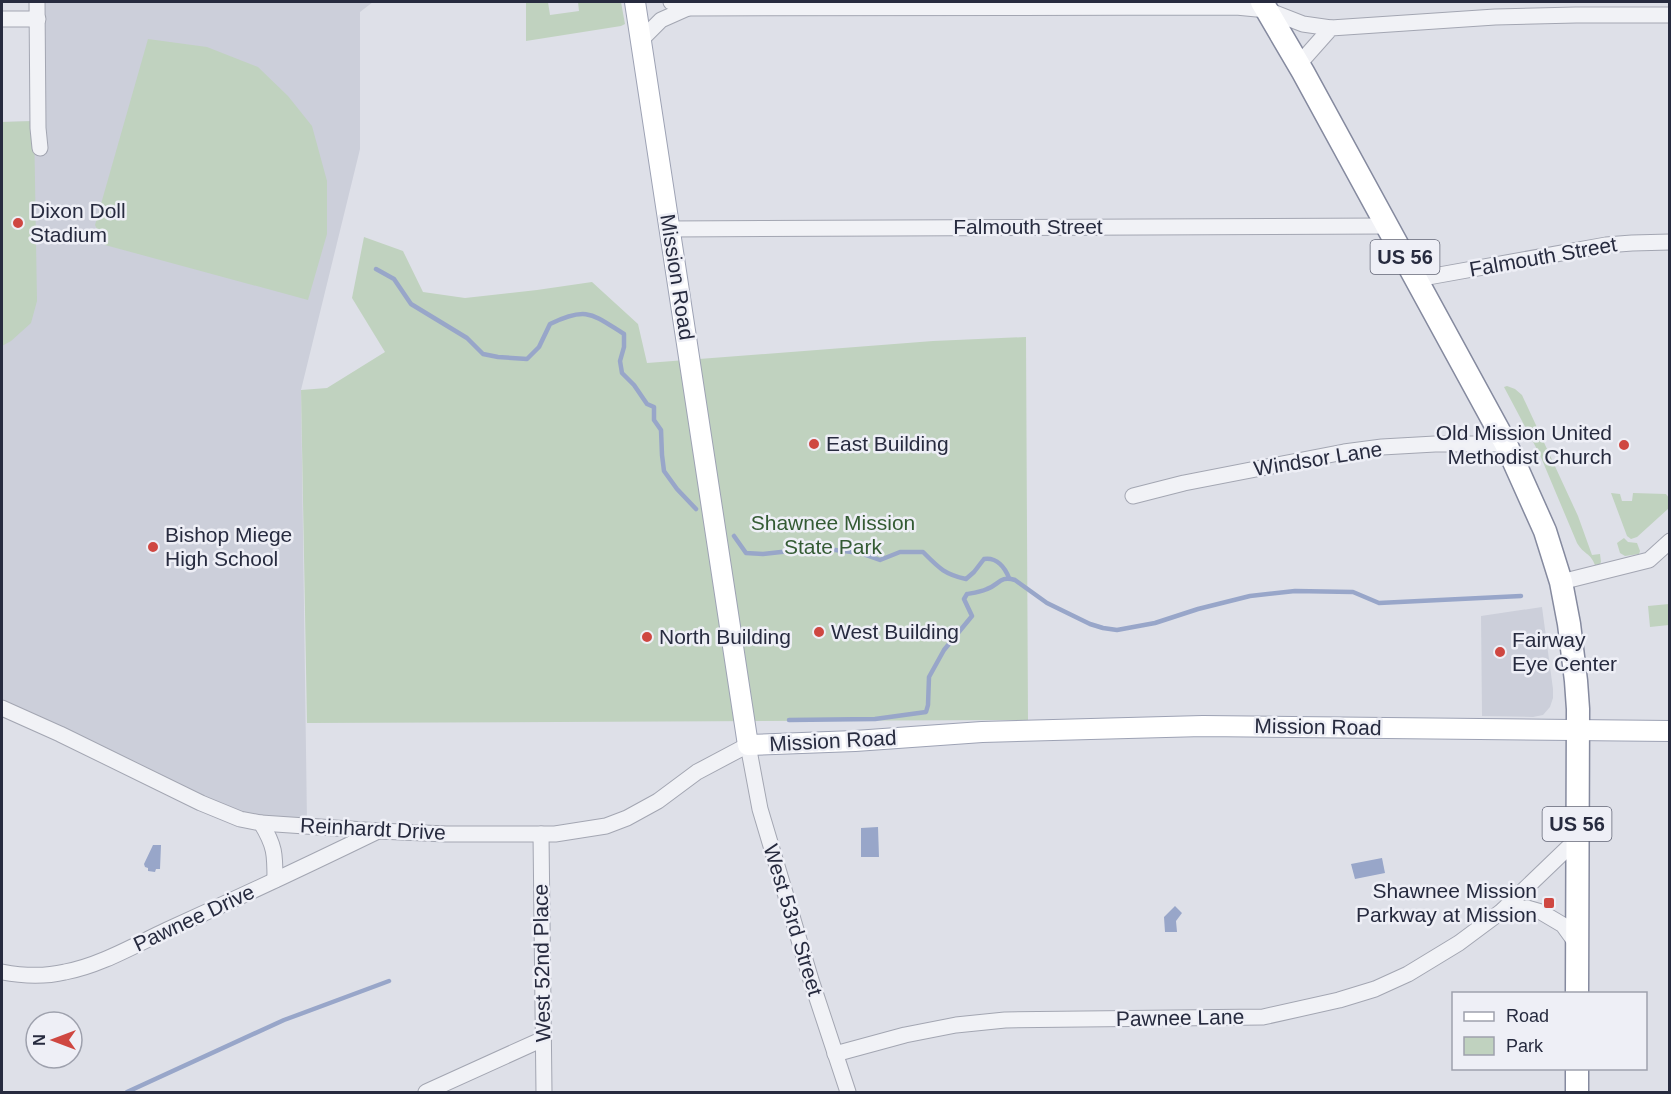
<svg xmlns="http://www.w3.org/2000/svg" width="1671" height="1094" viewBox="0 0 1671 1094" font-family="Helvetica,sans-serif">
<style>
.built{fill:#cccfda}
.green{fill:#c0d2bf}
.water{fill:#98a6c9}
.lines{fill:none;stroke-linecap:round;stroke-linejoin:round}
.stream{stroke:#98a6c9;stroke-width:4.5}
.minor-casing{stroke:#a3a6b2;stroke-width:17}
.major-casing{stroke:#9da2b4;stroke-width:22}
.highway-casing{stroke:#858a9f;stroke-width:25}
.minor{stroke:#f1f2f6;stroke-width:15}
.major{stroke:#fff;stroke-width:20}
.highway{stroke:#fff;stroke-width:22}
.poi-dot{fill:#cf4741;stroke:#eeeff6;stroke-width:2}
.labels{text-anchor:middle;stroke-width:5;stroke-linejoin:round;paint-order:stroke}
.shield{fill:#eeeff6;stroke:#636676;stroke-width:1.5}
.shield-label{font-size:20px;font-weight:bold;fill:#272b3f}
.poi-label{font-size:21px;fill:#272b3f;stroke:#eeeff6;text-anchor:start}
.street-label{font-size:21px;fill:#272b3f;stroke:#eeeff6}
.park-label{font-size:21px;fill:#345b34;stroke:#eeeff6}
</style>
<rect width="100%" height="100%" fill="#dee0e8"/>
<g class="built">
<polygon points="43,2 373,2 360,12 360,149 301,390 307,822 238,814 2,704 2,122 42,121"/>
<polygon points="1542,607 1553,689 1553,698 1550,707 1543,715 1533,717 1482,716 1481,616"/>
</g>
<g class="green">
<polygon points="526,2 548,2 550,15 579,11 578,2 621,2 625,24 621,26 526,41"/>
<polygon points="148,39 207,47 258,67 288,96 312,126 327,181 327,234 308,300 105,245 95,225"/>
<polygon points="34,121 37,301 31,323 11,341 2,346 2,122"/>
<polygon points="364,237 403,251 423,292 465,298 537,290 592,282 638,324 647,363 933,341 1026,337 1028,720 307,723 301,390 327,388 385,352 352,298"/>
<path d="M1507,386L1515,389L1522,395L1578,516L1592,555L1600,554L1601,562L1600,564L1595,565C1590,552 1584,555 1577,543L1540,455L1504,387Z"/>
<polygon points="1611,493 1620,494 1622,501 1632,501 1633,493 1666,494 1669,498 1669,508 1637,537 1631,539 1627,536"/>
<polygon points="1624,538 1628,542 1637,543 1640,551 1639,554 1625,556 1620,553 1617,543"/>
<polygon points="1669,604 1669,625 1650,627 1648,606"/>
</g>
<g class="water">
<polygon points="878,827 879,857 861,857 861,828"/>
<polygon points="153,845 161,845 160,869 156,869 155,872 148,871 148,868 145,867 144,864"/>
<polygon points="1382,858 1385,873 1355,879 1351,864"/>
<polygon points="1175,906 1182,913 1176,921 1177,932 1165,932 1164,917"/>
</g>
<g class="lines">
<g class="stream">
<path d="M376,269L394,279L411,304L467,338L483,354L498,357L527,359L539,347L550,324C587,306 592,314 624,334V347L620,361L622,373L634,385L647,404L654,407V420L661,430L662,455L664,471L677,489L696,509"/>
<path d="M734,536L746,553L763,554L790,551L806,553L822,551L827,549L860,553L880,560L900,552H923C939,568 944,574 966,579L974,572L984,559C997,557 1005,568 1009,578"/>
<path d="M789,720L875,719L926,712L928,705L929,677L944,650L972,616L964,599L967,594C973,593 981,592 987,589C999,585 1000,575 1015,580L1047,603L1090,624L1103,628L1117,630L1155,623L1198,609L1250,596L1295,591L1353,592L1379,603L1521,596"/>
<polyline points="127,1092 284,1020 389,981"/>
</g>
<defs>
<g id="minor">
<polyline points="37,2 38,128 40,148"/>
<polyline points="671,2 688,8 1236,7 1267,10 1303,24 1331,28"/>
<polyline points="2,19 38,19"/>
<polyline points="641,40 661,20 688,8"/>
<polyline points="1299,64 1331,28 1495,17 1576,15 1670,15"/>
<polyline points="669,229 1387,226"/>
<polyline points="1417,279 1606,245 1632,243 1670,242"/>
<polyline points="1133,496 1184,483 1344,452 1382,447 1435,444 1506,444"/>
<polyline points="1561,582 1649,560 1670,541"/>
<polyline points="2,708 60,734 201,803 240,819 261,823 379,831 446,834 555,834 606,826 627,818 658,801 697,772 748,745 760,809 811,980 848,1092"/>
<path d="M261,823C275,846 275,854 275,880"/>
<polyline points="541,834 544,1092"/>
<polyline points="1502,911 1527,908 1541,912 1563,925 1576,943"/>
<path d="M2,972C23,976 44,977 65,972C99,966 135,945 167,930C238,898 308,865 378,831"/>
<polyline points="835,1054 905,1035 956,1025 1005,1020 1263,1017 1339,1000 1375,989 1408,974 1459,943 1502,911 1576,840"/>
<polyline points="426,1092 543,1039"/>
</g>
<polyline id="major" points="635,2 748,745 855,741 982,732 1203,726 1670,731"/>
<g id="highway">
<polyline points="1262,2 1303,72 1506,444 1545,531 1561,582 1569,624 1576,681 1578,709 1577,994"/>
<polyline points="1577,1068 1577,1092"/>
</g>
</defs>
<use href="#minor" class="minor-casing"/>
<use href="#major" class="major-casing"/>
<use href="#highway" class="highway-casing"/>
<use href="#minor" class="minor"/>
<use href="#major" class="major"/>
<use href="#highway" class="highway"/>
</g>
<g class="poi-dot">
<circle cx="18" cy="223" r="6"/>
<circle cx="814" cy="444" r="6"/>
<circle cx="1624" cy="445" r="6"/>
<circle cx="153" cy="547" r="6"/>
<circle cx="819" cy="632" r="6"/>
<circle cx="647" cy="637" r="6"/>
<circle cx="1500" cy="652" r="6"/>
<rect x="1543" y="897" width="12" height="12" rx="3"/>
</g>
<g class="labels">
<g class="shield">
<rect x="1370.5" y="240" width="69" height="34" rx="4.5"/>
<rect x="1542.5" y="807" width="69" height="34" rx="4.5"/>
</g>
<g class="shield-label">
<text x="1405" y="264">US 56</text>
<text x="1577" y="831">US 56</text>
</g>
<g class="poi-label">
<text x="30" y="218">Dixon Doll<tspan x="30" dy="24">Stadium</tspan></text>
<text x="1612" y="440" text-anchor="end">Old Mission United<tspan x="1612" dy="24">Methodist Church</tspan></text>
<text x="826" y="451">East Building</text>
<text x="165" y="542">Bishop Miege<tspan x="165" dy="24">High School</tspan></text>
<text x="831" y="639">West Building</text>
<text x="659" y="644">North Building</text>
<text x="1512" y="647">Fairway<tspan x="1512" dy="24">Eye Center</tspan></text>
<text x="1537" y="898" text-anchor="end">Shawnee Mission<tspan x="1537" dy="24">Parkway at Mission</tspan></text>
</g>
<g class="street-label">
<text x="1028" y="234">Falmouth Street</text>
<text transform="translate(1543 257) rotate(-10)" y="7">Falmouth Street</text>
<text transform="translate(677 277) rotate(81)" y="7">Mission Road</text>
<text transform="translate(1318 459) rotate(-9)" y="7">Windsor Lane</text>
<text transform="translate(1318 727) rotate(1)" y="7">Mission Road</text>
<text transform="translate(833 741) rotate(-3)" y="7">Mission Road</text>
<text transform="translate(373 829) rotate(3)" y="7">Reinhardt Drive</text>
<text transform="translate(194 918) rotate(-25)" y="7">Pawnee Drive</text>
<text transform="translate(793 920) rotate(73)" y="7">West 53rd Street</text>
<text transform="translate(542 963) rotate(-91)" y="7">West 52nd Place</text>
<text transform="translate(1180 1018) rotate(-1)" y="7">Pawnee Lane</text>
</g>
<g class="park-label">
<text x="833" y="530">Shawnee Mission<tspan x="833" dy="24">State Park</tspan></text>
</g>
</g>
<rect width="1671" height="1094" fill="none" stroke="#272b3f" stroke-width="6"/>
<rect x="1452" y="992" width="195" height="78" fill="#eeeff6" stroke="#9ea1ad" stroke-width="1.5"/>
<rect x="1464" y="1012" width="30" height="9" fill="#ffffff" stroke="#9ea1ad" stroke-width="1.5"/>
<text x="1506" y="1022" font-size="18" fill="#272b3f">Road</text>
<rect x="1464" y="1037" width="30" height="18" fill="#c0d2bf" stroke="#9ea1ad" stroke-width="1.5"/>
<text x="1506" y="1052" font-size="18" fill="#272b3f">Park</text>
<g transform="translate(54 1040) rotate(270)"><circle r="28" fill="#eeeff6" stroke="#9ea1ad" stroke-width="1.5"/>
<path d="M0-4.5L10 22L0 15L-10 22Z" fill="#cf4741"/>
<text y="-9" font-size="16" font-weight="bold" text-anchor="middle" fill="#272b3f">N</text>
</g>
</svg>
